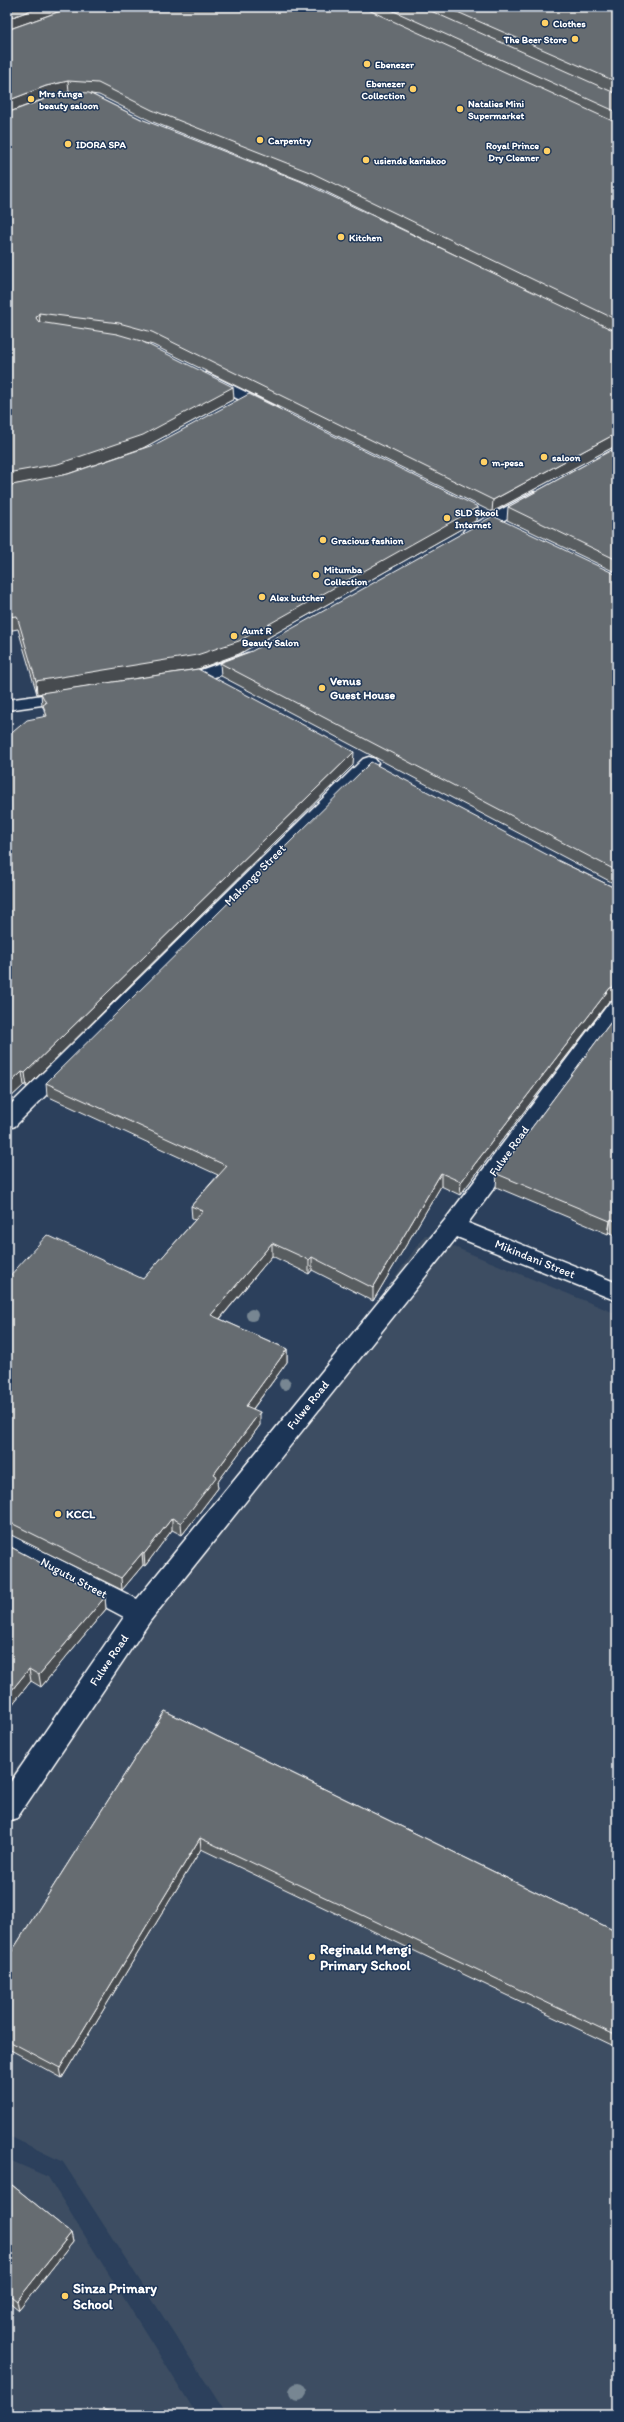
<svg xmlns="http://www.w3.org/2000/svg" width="624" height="2422" viewBox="0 0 624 2422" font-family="Itim,sans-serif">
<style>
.built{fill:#3d4d62}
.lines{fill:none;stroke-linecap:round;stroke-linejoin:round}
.minor-casing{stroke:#fff;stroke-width:3}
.minor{fill:#1d3557;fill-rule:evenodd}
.tree{fill:#778692}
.wall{fill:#585d61;stroke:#fff;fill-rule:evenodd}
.shaded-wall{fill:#474c4f;stroke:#fff}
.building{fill:#666c71;stroke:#fff}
.poi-dot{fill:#ffd166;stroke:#1d3557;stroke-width:1.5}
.labels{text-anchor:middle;stroke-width:3;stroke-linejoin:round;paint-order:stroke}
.far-poi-label{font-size:10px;font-weight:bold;fill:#fff;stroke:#1d3557;text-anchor:start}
.poi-label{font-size:12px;font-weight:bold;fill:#fff;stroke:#1d3557;text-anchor:start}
.street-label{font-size:12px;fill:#fff;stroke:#1d3557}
.near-poi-label{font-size:14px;font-weight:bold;fill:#fff;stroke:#1d3557;text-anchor:start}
</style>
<rect width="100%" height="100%" fill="#2c405c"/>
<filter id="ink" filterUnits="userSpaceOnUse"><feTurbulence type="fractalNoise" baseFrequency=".025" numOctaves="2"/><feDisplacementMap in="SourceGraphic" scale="8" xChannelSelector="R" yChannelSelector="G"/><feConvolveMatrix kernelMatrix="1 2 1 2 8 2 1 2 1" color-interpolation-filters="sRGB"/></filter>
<g filter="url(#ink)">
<g class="built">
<polygon points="425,1235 617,1314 617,2415 227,2415 63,2162 7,2135 7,1779 145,1625"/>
<polygon points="7,2159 48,2177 197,2415 7,2415"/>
</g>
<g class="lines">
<defs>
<g id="minor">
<polygon points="207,373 276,407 279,410 276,413 266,413 202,381 199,378"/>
<polygon points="534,492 540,494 542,497 540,500 477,535 465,535 463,532 465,529"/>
<path d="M248,653L254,654L257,658L254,662C232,670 193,689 170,684L167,680L170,676L198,671Z"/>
<polygon points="71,691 77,692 80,696 77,700 7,710 7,700"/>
<polygon points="369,757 375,759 378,763 375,767 15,1126 7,1129 7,1108 363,759"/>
<polygon points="617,1000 617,1022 468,1223 617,1283 617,1301 457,1237 150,1621 17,1818 7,1821 7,1787 124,1617 7,1555 7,1533 137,1599 445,1220 610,1002"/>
</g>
</defs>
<use href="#minor" class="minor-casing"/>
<use href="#minor" class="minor"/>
</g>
<g class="tree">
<circle cx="252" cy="1315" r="6"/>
<circle cx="285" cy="1384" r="6"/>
<circle cx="298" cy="2392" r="9"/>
</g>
<g class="wall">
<path d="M7,7H617V445L492,512L153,345L142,342L234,399L143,448L65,474L478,507L477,520L239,654L198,669L53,691L353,765L27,1087L24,1085L10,1098L7,1097V737L45,717L44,709L42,706L41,693L37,694L18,629L7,631ZM91,94L99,95L153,122L312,185L525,289L141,119ZM51,97L26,106L46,98Z"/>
<polygon points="617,447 617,573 507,520 508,507"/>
<polygon points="617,575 617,885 221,676 220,663"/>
<polygon points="559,861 617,889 617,999 609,1001 460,1195 441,1186 373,1301 312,1270 309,1274 272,1256 220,1319 287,1349 287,1362 253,1409 260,1425 217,1483 218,1488 182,1535 172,1530 145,1566 143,1565 122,1590 7,1533 7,1279 143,1279 195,1220 192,1219 191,1206 218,1175 47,1096 46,1083"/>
<polygon points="617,1014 617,1236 609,1232 608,1234 496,1187 497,1174"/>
<polygon points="7,1545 105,1597 106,1609 41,1687 31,1681 7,1711"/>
<polygon points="165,1711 617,1932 617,2053 615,2052 616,2047 201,1849 62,2078 7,2048 7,1959"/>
<polygon points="7,2181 71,2233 73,2242 19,2310 7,2300"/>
</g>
<g class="shaded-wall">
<polygon points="40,7 72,7 7,30 7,19"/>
<polygon points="68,81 69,92 46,98 7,113 7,101 46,86"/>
<polygon points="39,313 40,326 36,318"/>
<polygon points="233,387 234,399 143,448 59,477 7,486 7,473"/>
<polygon points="617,433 617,445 492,512 493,500"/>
<polygon points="478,507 477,520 239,654 198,669 37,694 36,681"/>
<polygon points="354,752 353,765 27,1087 25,1073"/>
<polygon points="617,986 617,999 609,1001 460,1195 461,1182 610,988"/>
<polygon points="22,1072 24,1085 10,1098 8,1085"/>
<polygon points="441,1173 441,1186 373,1301 373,1288"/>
<polygon points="611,1219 609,1232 608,1234 610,1221"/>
<polygon points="272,1243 272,1256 212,1328 211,1315"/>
<polygon points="312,1257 312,1270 309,1274 309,1260"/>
<polygon points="287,1349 287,1362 246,1418 246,1406"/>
<polygon points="260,1412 260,1425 217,1483 218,1488 182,1535 181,1523 214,1474"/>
<polygon points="172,1518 172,1530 145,1566 144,1554"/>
<polygon points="142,1553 143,1565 122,1590 121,1578"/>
<polygon points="105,1597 106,1609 41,1687 39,1675"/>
<polygon points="29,1669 31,1681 7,1711 7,1696"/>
<polygon points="200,1838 201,1849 62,2078 60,2068"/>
<polygon points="71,2233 73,2242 19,2310 17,2301"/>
</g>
<g class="building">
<polygon points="7,7 40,7 7,19"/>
<polygon points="72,7 362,7 617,123 617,320 312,173 152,110 98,83 68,81 46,86 7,101 7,30"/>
<polygon points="385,7 422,7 617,94 617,112"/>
<polygon points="446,7 617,7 617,82"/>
<polygon points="68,92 89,93 141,119 300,181 617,332 617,433 493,500 152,332 119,323 39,313 36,318 39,322 117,334 141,341 233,387 143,435 58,464 7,473 7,113 56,95"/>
<polygon points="249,394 478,507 239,641 197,655 36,681 17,616 7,617 7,486 68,474 156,444"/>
<polygon points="617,447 617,560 508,507"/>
<polygon points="493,516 617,575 617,871 220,663 252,651"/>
<polygon points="198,669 354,752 25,1073 22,1072 8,1085 7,1085 7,737 27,720 47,716 43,705 46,703 41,693"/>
<polygon points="371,762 559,861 617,889 617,986 610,988 461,1182 441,1173 373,1288 312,1257 309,1260 272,1243 211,1315 287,1349 246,1406 260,1412 214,1474 217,1476 181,1523 172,1518 144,1554 142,1553 121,1578 7,1521 7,1279 47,1235 143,1279 203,1211 191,1206 227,1166 46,1083"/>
<polygon points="617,1014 617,1222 611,1219 610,1221 497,1174"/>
<polygon points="7,1545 105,1597 39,1675 29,1669 7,1696"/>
<polygon points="165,1711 617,1932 617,2036 200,1838 60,2068 7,2040 7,1959"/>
<polygon points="7,2181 71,2233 17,2301 7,2293"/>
<polygon points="104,2410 125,2415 103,2415"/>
</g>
</g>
<g class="poi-dot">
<circle cx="545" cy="23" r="4"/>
<circle cx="575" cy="39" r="4"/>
<circle cx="367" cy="64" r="4"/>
<circle cx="413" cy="89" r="4"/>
<circle cx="31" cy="99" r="4"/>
<circle cx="460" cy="109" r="4"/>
<circle cx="260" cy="140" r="4"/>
<circle cx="68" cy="144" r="4"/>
<circle cx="547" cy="151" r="4"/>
<circle cx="366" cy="160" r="4"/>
<circle cx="341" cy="237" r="4"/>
<circle cx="544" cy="457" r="4"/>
<circle cx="484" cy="462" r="4"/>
<circle cx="447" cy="518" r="4"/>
<circle cx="323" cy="540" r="4"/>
<circle cx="316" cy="575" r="4"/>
<circle cx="262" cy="597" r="4"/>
<circle cx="234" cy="636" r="4"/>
<circle cx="322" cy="688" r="4"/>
<circle cx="58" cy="1514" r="4"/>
<circle cx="312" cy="1957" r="4"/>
<circle cx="65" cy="2296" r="4"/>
</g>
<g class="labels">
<g class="far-poi-label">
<text x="553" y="27">Clothes</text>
<text x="567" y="43" text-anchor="end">The Beer Store</text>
<text x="375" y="68">Ebenezer</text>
<text x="405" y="87" text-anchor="end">Ebenezer<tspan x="405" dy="12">Collection</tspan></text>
<text x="39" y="97">Mrs funga<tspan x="39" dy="12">beauty saloon</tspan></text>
<text x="468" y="107">Natalies Mini<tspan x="468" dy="12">Supermarket</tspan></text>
<text x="268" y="144">Carpentry</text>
<text x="76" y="148">IDORA SPA</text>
<text x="539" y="149" text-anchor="end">Royal Prince<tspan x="539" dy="12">Dry Cleaner</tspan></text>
<text x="374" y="164">usiende kariakoo</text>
<text x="349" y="241">Kitchen</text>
<text x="552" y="461">saloon</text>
<text x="492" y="466">m-pesa</text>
<text x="455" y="516">SLD Skool<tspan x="455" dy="12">Internet</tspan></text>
<text x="331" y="544">Gracious fashion</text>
<text x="324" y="573">Mitumba<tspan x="324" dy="12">Collection</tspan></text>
<text x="270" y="601">Alex butcher</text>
<text x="242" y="634">Aunt R<tspan x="242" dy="12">Beauty Salon</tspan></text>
</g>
<g class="poi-label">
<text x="330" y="685">Venus<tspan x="330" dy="14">Guest House</tspan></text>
<text x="66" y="1518">KCCL</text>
</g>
<g class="street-label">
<text transform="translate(255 875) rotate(-45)" y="4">Makongo Street</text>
<text transform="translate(509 1151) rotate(-54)" y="4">Fulwe Road</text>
<text transform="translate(535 1259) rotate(22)" y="4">Mikindani Street</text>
<text transform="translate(308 1405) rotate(-51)" y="4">Fulwe Road</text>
<text transform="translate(74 1578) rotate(28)" y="4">Nugutu Street</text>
<text transform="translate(109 1660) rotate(-56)" y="4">Fulwe Road</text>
</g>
<g class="near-poi-label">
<text x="320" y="1954">Reginald Mengi<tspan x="320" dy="16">Primary School</tspan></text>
<text x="73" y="2293">Sinza Primary<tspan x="73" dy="16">School</tspan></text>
</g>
</g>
<rect width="624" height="2422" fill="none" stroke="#1d3557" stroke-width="24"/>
<rect x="12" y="12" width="600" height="2398" fill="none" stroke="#fff" stroke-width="1.5" filter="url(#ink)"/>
</svg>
